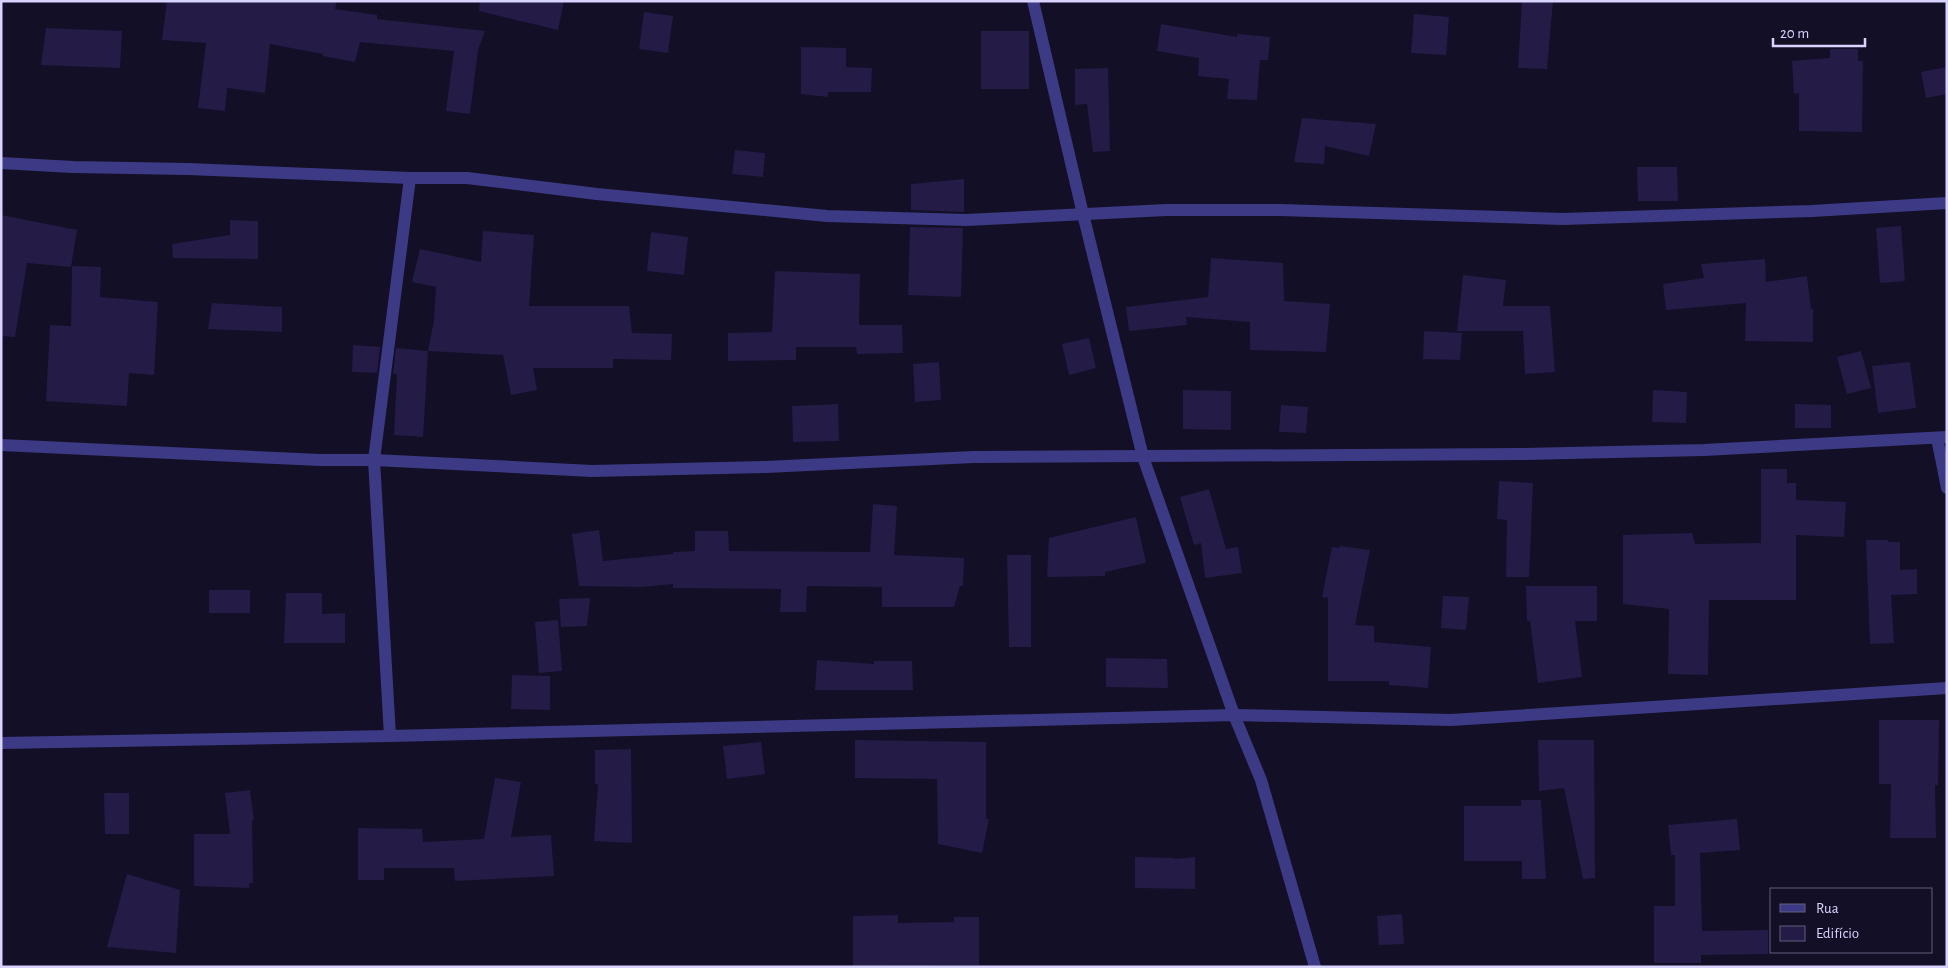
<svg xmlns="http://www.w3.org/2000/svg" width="1948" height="968" viewBox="0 0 1948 968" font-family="'Alegreya Sans',sans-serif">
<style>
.building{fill:#241b47}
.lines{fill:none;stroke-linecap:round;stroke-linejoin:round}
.minor{stroke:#3d3a85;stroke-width:12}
</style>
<rect width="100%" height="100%" fill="#130f26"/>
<g class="building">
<polygon points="167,1 337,1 335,9 377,15 377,19 485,31 478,50 470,114 446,111 454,51 360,42 355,62 323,56 323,54 270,44 265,93 227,88 225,111 198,108 206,43 162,40"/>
<polygon points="480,1 564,1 558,30 479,11"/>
<polygon points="1522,1 1553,1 1547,69 1518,68"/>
<polygon points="644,12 673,16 668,53 639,49"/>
<polygon points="1414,14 1449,17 1446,55 1411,53"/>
<polygon points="1161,24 1237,37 1237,34 1270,37 1268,60 1260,60 1257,100 1227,99 1229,79 1198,76 1199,58 1157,51"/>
<polygon points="46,28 122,31 120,68 41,65"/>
<rect x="981" y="31" width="48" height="58"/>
<polygon points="801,47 846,48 846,67 872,68 871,92 828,92 828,97 801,94"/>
<polygon points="1830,49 1858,49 1858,61 1863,61 1862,132 1799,131 1799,93 1794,94 1792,61 1830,58"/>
<polygon points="1947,67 1947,94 1926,98 1921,72"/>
<polygon points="1108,68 1110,151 1093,152 1087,104 1075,105 1075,69"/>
<polygon points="1302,118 1376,124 1369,156 1325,146 1324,164 1294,162"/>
<polygon points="735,150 765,153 763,177 732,174"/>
<polygon points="1637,167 1677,167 1678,201 1638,201"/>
<polygon points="964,179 964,212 911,210 911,184"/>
<polygon points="1,215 77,230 71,267 27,263 15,337 1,336"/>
<polygon points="230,220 258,221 258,259 173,258 172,244 230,235"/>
<polygon points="1901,226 1905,281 1880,283 1876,228"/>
<polygon points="910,227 963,228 961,297 908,295"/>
<polygon points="483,231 534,235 529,306 629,306 632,333 672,334 671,360 613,359 613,368 533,368 537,390 511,395 503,355 428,351 434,320 436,287 412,282 420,249 481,262"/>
<polygon points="651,232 688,237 684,275 647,271"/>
<polygon points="1211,258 1283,263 1284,301 1330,304 1326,352 1250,350 1250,322 1186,317 1187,325 1129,331 1126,307 1208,297"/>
<polygon points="1765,259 1766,282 1807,276 1811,309 1813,309 1813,342 1745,341 1746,303 1666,310 1663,284 1704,278 1701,264"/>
<polygon points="72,266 101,267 100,297 158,302 154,375 129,373 127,406 46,401 50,325 71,326"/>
<polygon points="775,271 860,274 859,325 902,325 903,353 857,354 856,347 796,347 796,360 728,361 728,333 772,332"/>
<polygon points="1463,275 1506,280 1503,306 1550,306 1555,372 1525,374 1523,331 1457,331"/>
<polygon points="212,303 282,307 282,332 208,329"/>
<polygon points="1424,331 1462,333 1460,360 1423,359"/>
<polygon points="1089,338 1096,368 1069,375 1062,344"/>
<polygon points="353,345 380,347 377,373 352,372"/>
<polygon points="396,348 428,351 423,437 394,435 397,374 393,374"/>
<polygon points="1861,351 1871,388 1847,394 1837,357"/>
<polygon points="939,362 941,400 915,402 913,364"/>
<polygon points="1910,362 1916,408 1878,413 1872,366"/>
<polygon points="1183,390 1231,391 1231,430 1183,429"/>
<polygon points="1653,390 1687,392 1686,423 1652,422"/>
<polygon points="838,404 839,441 793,442 792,406"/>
<polygon points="1795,404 1831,405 1831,428 1795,428"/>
<polygon points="1281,405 1308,407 1306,433 1279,432"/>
<polygon points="1761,469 1787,469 1787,483 1796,483 1796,500 1846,502 1844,537 1796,535 1796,600 1709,600 1708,675 1668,674 1669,609 1623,604 1623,535 1692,533 1695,544 1761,543"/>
<polygon points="1499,481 1533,483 1529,577 1506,577 1507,520 1497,519"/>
<polygon points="1209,489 1226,549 1238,547 1242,573 1205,578 1201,543 1194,545 1180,497"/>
<polygon points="873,504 897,506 894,555 964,558 963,586 960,586 954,607 882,607 882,587 807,586 806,612 780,612 781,589 673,588 673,584 642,587 579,586 572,534 599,530 603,561 673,554 673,552 695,551 695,531 728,531 729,551 870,552"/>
<polygon points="1136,517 1146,563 1105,572 1105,576 1047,577 1049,538"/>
<polygon points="1866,540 1888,540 1888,542 1900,542 1900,570 1917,569 1917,594 1891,595 1894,643 1870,644"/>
<polygon points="1340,546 1370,550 1355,625 1374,626 1374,642 1431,647 1428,688 1389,685 1389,681 1328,681 1328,598 1322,597 1332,547 1339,548"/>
<polygon points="1007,555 1031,555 1031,647 1009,647"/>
<polygon points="1526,586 1597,586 1597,621 1575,621 1582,677 1538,683 1530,621 1527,621"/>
<rect x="209" y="590" width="41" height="23"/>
<polygon points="286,593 322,593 322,614 345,613 345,643 284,643"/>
<polygon points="1443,596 1469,597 1466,630 1441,628"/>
<polygon points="590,598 587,626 561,627 559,599"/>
<polygon points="558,620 562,671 539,673 535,622"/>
<polygon points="1106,658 1167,659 1168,688 1106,687"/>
<polygon points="817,660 874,664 874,661 912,661 913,690 815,690"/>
<polygon points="512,675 550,676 550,710 511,709"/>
<polygon points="1879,720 1939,720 1938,785 1935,785 1936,838 1890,838 1891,784 1879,784"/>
<polygon points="855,740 986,742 986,819 989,819 982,853 938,844 937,779 855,778"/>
<polygon points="1538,740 1594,740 1595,878 1583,879 1564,788 1539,791"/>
<polygon points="761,742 765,774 727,779 723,746"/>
<polygon points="631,749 632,843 594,841 598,784 595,784 595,750"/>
<polygon points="495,778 521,782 511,837 551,835 554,876 455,881 454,868 384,868 384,880 358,880 358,828 422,829 423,842 484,839"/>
<polygon points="250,790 254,820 252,820 253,883 249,883 249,888 194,886 194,834 230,834 225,793"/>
<polygon points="104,793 129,793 129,834 105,834"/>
<polygon points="1521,800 1541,800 1546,879 1522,879 1522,861 1464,861 1464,806 1521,806"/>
<polygon points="1737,819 1740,850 1700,853 1702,931 1768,930 1768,954 1701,955 1701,963 1654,963 1654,906 1675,906 1675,855 1671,855 1668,825"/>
<polygon points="1135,857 1174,858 1174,859 1195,857 1195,889 1135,888"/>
<polygon points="127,874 180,890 176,953 107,947"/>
<polygon points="1402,914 1404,944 1379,945 1377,916"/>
<polygon points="898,915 898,923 954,922 954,917 979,917 979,965 853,966 853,916"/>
</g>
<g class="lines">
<g class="minor">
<polyline points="1033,1 1083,214 1143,457 1234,715 1261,780 1315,967"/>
<polyline points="1,163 73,167 188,169 410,178 467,178 597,194 827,216 966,220 1166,210 1280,210 1563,219 1812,211 1947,203"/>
<polyline points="1937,438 1947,488"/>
<polyline points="1,445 320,460 374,460 592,471 766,467 973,457 1522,454 1704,450 1947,437"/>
<polyline points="390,736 374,460 410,178"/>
<polyline points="1,743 390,736 1234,715 1451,720 1947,688"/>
</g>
</g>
<rect width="1948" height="968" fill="none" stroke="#d9d4ff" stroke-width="5"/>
<rect x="1770" y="888" width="162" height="65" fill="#130f26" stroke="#625e7d"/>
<rect x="1780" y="904" width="25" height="8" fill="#3d3a85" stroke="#625e7d"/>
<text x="1816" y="913" font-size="15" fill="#d9d4ff">Rua</text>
<rect x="1780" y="926" width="25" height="15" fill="#241b47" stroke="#625e7d"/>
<text x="1816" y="938" font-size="15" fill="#d9d4ff">Edifício</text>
<path d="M1773 38v8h92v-8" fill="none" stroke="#d9d4ff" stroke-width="2.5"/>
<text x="1780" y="38" font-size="15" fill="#d9d4ff" stroke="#130f26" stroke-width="4" paint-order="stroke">20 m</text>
</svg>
